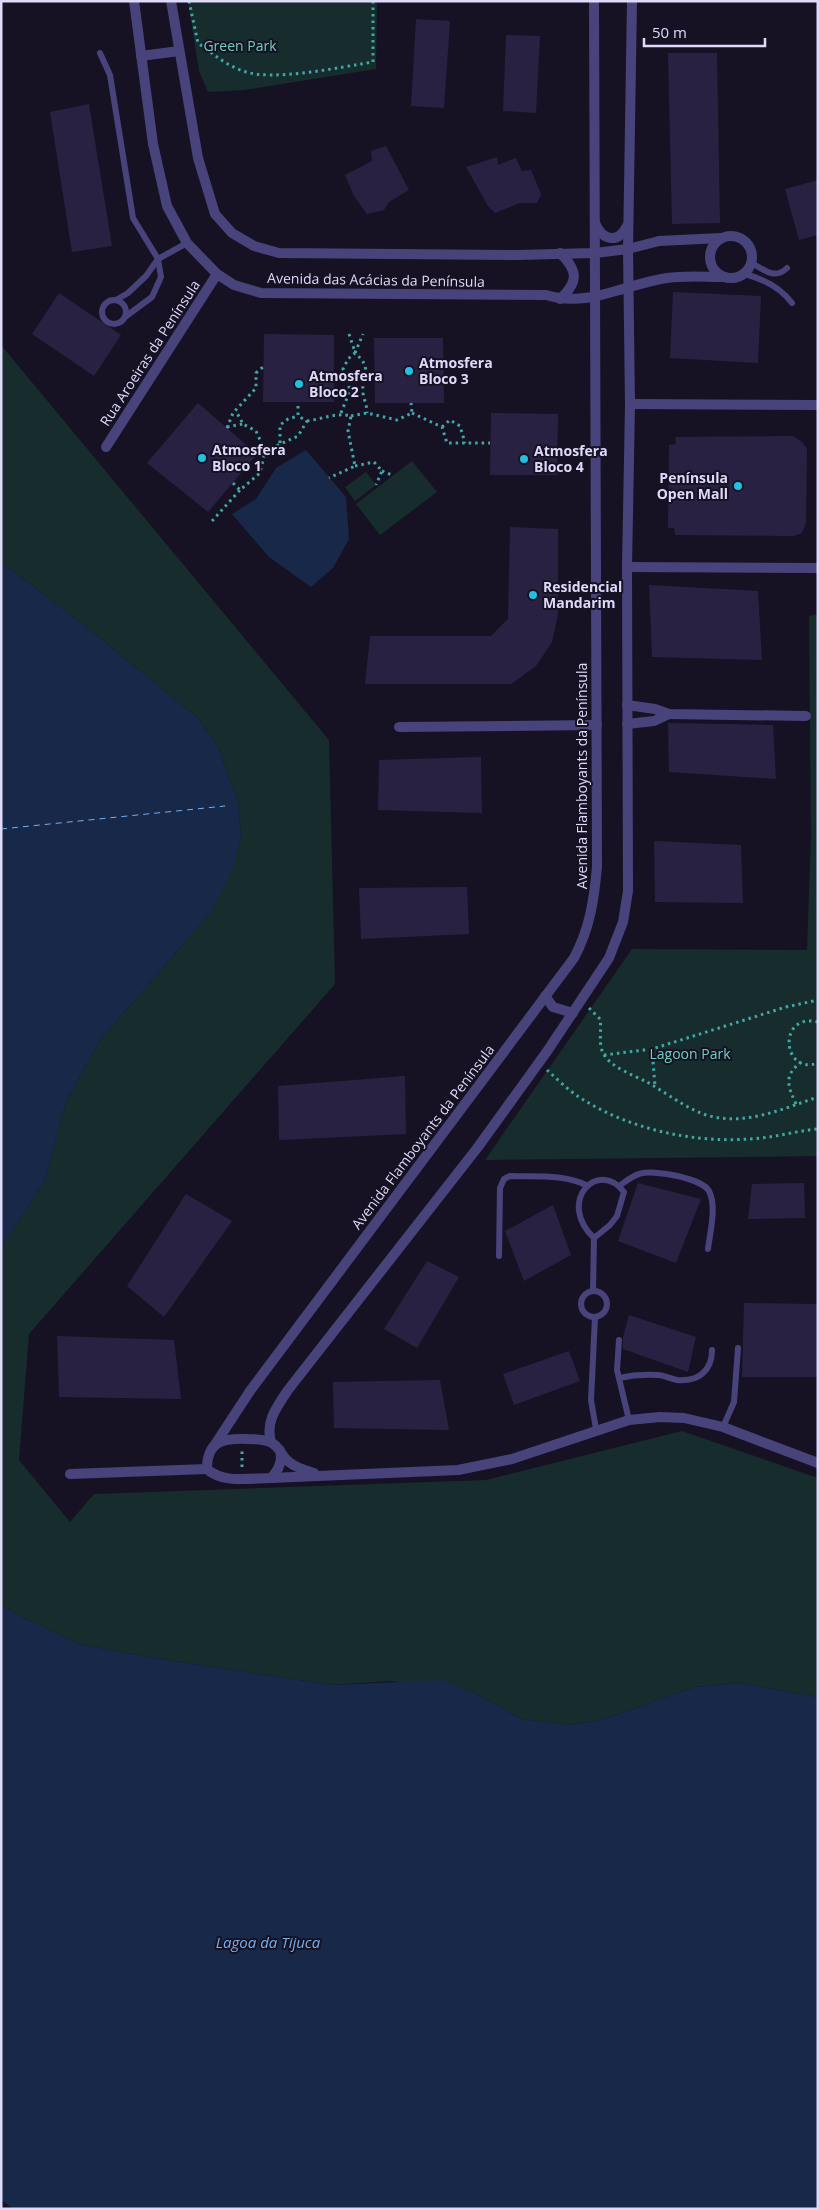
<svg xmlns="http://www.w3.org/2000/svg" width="819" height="2210" viewBox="0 0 819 2210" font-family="'Open Sans',sans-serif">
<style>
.green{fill:#162c2d}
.water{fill:#172848}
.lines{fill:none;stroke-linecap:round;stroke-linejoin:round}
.ferry{stroke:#76afec;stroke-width:1;stroke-dasharray:6 5;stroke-linecap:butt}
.building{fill:#292142}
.path{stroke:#40a8a7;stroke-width:3;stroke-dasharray:2.5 4;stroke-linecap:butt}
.service{stroke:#49437c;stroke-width:6}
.minor{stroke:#49437c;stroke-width:10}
.poi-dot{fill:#20c2e0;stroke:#161224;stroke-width:2}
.labels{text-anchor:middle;stroke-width:4;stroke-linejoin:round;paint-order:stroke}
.park-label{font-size:14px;fill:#6fd0be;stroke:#161224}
.street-label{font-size:14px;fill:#dfdafa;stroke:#161224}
.poi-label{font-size:14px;font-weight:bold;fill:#dfdafa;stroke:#161224;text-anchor:start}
.water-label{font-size:15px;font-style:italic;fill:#76afec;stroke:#161224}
</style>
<rect width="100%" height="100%" fill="#161224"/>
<g class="green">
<polygon points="188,1 377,1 376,69 244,90 208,92 199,71"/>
<polygon points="1,345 329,740 335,984 29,1334 19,1460 70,1522 94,1494 486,1480 682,1431 818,1478 818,1697 740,1683 694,1687 608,1718 572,1725 522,1719 476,1694 391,1681 332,1685 141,1656 79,1644 18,1615 1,1605 1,1249 45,1180 66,1102 100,1040 212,911 241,835 238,802 218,747 198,718 84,625 1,562"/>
<polygon points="412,461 437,492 380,535 356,504"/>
<polygon points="366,472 376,485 355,501 345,487"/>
<polygon points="818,614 818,1156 485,1160 632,949 807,950 811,835 809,616"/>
</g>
<g class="water">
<polygon points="306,450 346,497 349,539 333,568 311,587 269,557 232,514 256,499 276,468"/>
<polygon points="1,562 84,625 198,718 218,747 238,802 241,835 234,867 212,911 100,1040 66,1102 45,1180 1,1249"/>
<polygon points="1,1605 18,1615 79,1644 141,1656 332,1685 442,1680 476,1694 522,1719 572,1725 608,1718 694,1687 740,1683 818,1697 818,2209 14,2209 1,2200"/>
</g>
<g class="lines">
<polyline class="ferry" points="1,829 225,806"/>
</g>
<g class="building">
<polygon points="416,19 450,21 444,108 411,106"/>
<polygon points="506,35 540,36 536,113 503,111"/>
<polygon points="668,53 717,53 720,223 672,224"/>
<polygon points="89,104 112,246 72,252 50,112"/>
<polygon points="386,146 409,190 389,202 384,210 367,214 354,196 345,175 372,161 371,151"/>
<polygon points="497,157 498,165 516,158 522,171 531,170 541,194 537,203 520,203 495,213 488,206 466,167"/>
<polygon points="818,180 818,235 799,240 785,189"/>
<polygon points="673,292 761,296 758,363 670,358"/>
<polygon points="59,293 121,335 94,376 32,334"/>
<polygon points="264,334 334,335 334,402 263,402"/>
<polygon points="374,338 443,338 444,403 375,403"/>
<polygon points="198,403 257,454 208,512 147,463"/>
<polygon points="491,413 558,414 557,475 490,475"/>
<polygon points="793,436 802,442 807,449 806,523 802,533 793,536 675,535 674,528 668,528 669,445 676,444 675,437"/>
<polygon points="510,527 558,529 558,614 552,642 536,666 511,684 365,684 370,636 491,636 508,619"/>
<polygon points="649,585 758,591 762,660 652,657"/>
<polygon points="668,723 773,725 776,779 669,772"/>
<polygon points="481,757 482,813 378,810 379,760"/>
<polygon points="654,841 741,845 743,903 655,902"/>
<polygon points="467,887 469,934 361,939 359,888"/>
<polygon points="405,1076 406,1134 279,1140 278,1086"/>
<polygon points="638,1183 701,1199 676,1263 618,1241"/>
<polygon points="804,1183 805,1218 748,1219 752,1184"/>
<polygon points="186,1194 232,1221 164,1317 127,1286"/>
<polygon points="553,1205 571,1255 524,1281 505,1231"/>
<polygon points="427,1261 459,1277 417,1348 384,1329"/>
<polygon points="744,1303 818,1304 818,1377 742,1377"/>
<polygon points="629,1315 696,1337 688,1372 623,1349 623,1337"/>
<polygon points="57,1336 174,1340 181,1399 59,1397"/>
<polygon points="569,1351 580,1381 514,1405 503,1374"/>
<polygon points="440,1380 449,1430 334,1428 333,1382"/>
</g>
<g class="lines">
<g class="path">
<path d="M189,1L198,43C213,54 226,65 243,71C272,82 341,67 373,62V1"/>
<polyline points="349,334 355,352"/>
<polyline points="355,353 363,334"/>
<path d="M341,413C348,394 354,389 343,369L348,359L355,353C374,370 361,372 363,393C364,400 367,405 367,413"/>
<polyline points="412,413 442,427 447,443 490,443"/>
<polyline points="351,416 367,413 397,420 412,413 411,403"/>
<path d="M307,421C322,419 337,412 351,416L348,431L355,466L329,478"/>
<polyline points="227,427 243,424"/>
<polyline points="442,427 450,420 460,426 465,443"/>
<polyline points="227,428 233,413 256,388 256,373 264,366"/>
<polyline points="280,443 280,425 288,419 298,416"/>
<polyline points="265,451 298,436 307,421 298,416 298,402"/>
<polyline points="355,466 374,462 382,471 376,485"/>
<polyline points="382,471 394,476"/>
<polyline points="233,483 240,490 260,473 265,451 256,431 243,424 236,411"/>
<polyline points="212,521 240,490"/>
<path d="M589,1008L600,1019C602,1029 598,1043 603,1053C610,1067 633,1075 647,1082C663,1091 679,1103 696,1111C737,1130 779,1110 818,1097"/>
<path d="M818,1022C777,1012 782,1076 818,1063"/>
<polyline points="652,1049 655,1086"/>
<polyline points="604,1055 652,1049 786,1007 818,1000"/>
<path d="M547,1070C557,1079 568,1090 579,1097C628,1129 692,1143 750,1139C773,1138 795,1131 818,1129"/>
<path d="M796,1104C788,1086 783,1076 801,1062"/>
<polyline points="242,1467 242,1451"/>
</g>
<g class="service">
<polyline points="100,53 110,75 133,218 158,259 161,277 152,297 125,317"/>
<path d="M752,263C764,270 775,280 787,268"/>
<path d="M745,274C763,279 780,287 792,303"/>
<circle cx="114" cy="312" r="12"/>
<polyline points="116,300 128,293 146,276 158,259 187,243"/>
<path d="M619,1186C625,1182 632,1176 639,1174C652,1169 702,1178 709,1191C717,1206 710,1232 708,1249"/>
<path d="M499,1256L500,1188L504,1179L510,1176C535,1177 564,1174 586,1185"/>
<path d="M593,1291L594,1238L610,1225L617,1216L624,1192C598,1158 556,1202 594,1238"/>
<circle cx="594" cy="1304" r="13"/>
<polyline points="595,1317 591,1400 596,1429"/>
<polyline points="619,1340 617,1370 629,1420"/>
<path d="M619,1378C632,1375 644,1374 658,1375C664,1375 670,1379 677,1380C698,1382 712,1371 712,1350"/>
<polyline points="723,1427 734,1402 738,1348"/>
</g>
<g class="minor">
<path d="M134,1L153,144L167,206L187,243L217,274L234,285L261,293L546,295C589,308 625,284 667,278C686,275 706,277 725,277"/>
<polyline points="171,1 198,158 215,214 232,233 254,246 279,253 517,255 595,253 628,249 659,241 721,238"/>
<polyline points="141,56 179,51"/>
<path d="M595,223C603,241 618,244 627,226"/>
<circle cx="731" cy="257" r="21"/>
<path d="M560,253C578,270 579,282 560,299"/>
<polyline points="630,404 818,405"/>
<polyline points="106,447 217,274"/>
<polyline points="627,567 818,568"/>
<polyline points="627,705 655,709 669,714 806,716"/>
<polyline points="627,724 654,721 669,714"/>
<polyline points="399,727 597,725"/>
<polyline points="545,996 553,1007 573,1013"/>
<path d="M271,1442C265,1421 277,1407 288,1390L478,1147L548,1050L609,958L623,922L628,891L627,567L630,404L628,249L632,1"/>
<path d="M214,1446L250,1391L574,958C590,928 594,900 597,867L594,1"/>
<path d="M280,1450C283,1461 279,1470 271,1478C251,1478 223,1484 207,1469C207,1441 223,1438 247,1439C255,1439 263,1439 270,1442C280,1446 281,1456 289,1462C296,1468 305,1470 314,1473"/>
<polyline points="70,1474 207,1469"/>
<polyline points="271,1478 458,1470 512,1459 629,1420 660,1417 684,1418 723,1427 818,1463"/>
</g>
</g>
<g class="poi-dot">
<circle cx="409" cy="371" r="5"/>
<circle cx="299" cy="384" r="5"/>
<circle cx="202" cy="458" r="5"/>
<circle cx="524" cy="459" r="5"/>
<circle cx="738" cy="486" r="5"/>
<circle cx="533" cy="595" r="5"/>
</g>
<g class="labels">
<g class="park-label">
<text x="240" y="51">Green Park</text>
<text x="690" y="1059">Lagoon Park</text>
</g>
<g class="street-label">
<text transform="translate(376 280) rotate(1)" y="5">Avenida das Acácias da Península</text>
<text transform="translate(150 353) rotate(-57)" y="5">Rua Aroeiras da Península</text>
<text transform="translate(582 776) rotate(-90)" y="5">Avenida Flamboyants da Península</text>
<text transform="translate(423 1137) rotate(-53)" y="5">Avenida Flamboyants da Península</text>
</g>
<g class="poi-label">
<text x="419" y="368">Atmosfera<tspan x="419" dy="16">Bloco 3</tspan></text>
<text x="309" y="381">Atmosfera<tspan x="309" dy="16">Bloco 2</tspan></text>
<text x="212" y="455">Atmosfera<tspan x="212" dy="16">Bloco 1</tspan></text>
<text x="534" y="456">Atmosfera<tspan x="534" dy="16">Bloco 4</tspan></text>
<text x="728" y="483" text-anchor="end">Península<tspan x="728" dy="16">Open Mall</tspan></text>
<text x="543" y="592">Residencial<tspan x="543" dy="16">Mandarim</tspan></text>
</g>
<g class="water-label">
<text x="268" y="1948">Lagoa da Tijuca</text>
</g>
</g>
<rect width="819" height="2210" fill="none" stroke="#dfdafa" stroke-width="5"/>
<path d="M644 38v8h121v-8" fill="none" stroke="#dfdafa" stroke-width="2.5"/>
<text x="652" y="38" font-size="15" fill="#dfdafa" stroke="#161224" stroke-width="4" paint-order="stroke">50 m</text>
</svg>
